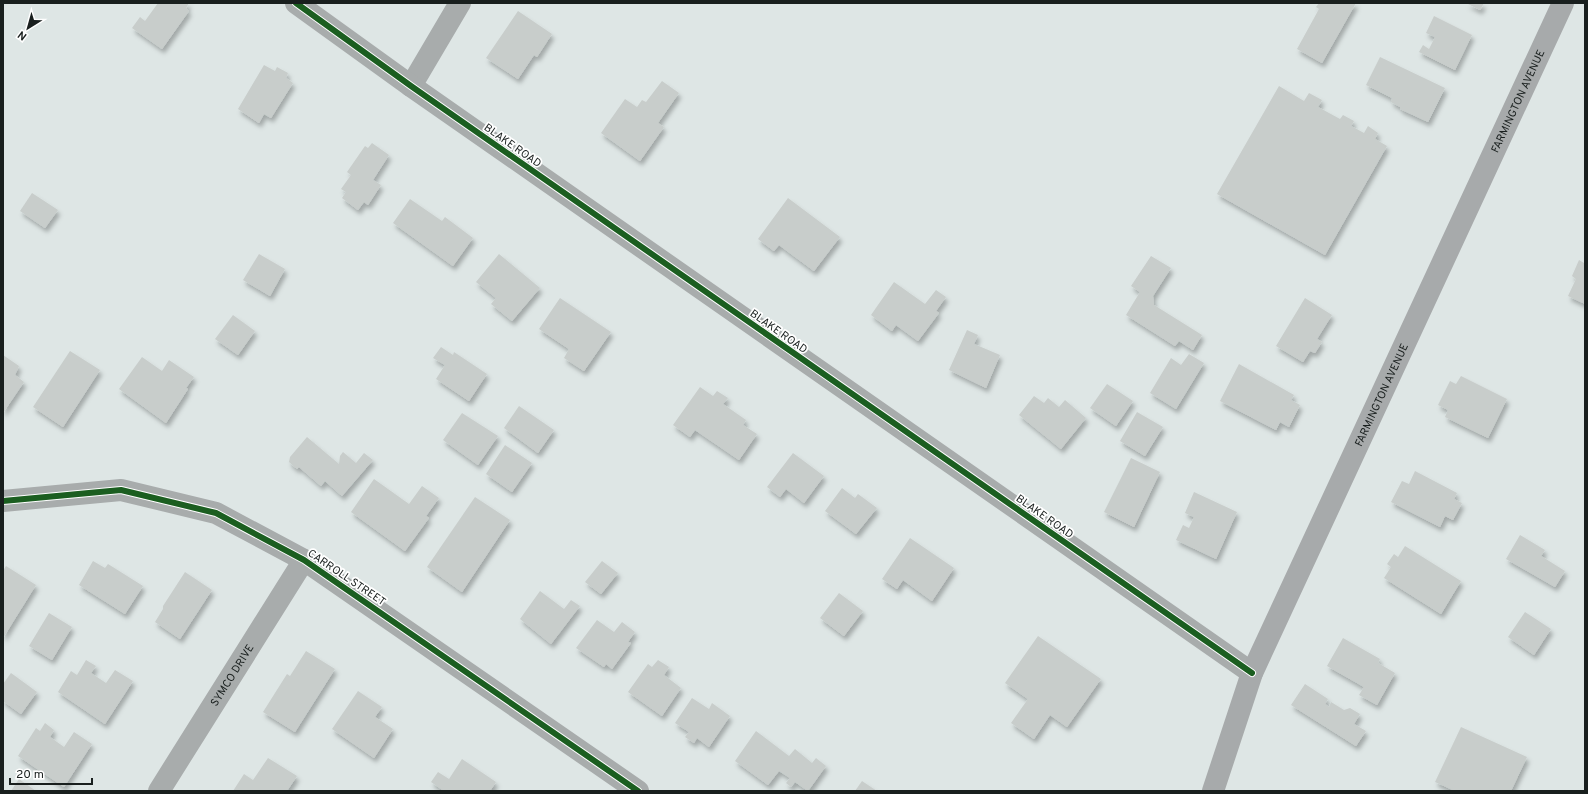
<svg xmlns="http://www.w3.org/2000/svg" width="1588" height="794" viewBox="0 0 1588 794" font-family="Overpass,sans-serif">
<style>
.building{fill:#c8cdcb;filter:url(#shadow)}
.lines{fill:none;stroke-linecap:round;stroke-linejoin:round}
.minor{stroke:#a8acac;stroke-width:22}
.tertiary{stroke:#a8acac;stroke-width:22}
.secondary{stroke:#a7aaab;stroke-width:22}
.cycleway-casing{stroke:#fff;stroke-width:8}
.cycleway{stroke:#1b5e20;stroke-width:6}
.labels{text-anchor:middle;stroke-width:3.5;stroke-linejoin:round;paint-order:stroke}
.street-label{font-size:11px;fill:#191f1e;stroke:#fff}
</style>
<defs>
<filter id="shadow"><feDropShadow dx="2.5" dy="4.5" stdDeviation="2" flood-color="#0004"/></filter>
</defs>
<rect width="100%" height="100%" fill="#dee6e5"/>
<g class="building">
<polygon points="158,3 189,3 186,8 189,11 162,49 132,28 140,17 145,21"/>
<polygon points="1319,3 1356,3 1322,63 1297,49 1319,9 1316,7"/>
<polygon points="1466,3 1484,3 1480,10"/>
<polygon points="518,11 552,34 537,57 534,55 518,79 486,58"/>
<polygon points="1434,16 1472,35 1455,70 1419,52 1423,45 1429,49 1435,37 1426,33"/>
<polygon points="1380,57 1445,88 1428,122 1400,109 1400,107 1391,102 1392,98 1366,85"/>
<polygon points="264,65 275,71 277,67 288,73 286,78 293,83 271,118 264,114 259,123 238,109"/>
<polygon points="662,81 679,93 658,123 664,127 640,161 601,133 625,99 637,107 642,100 646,102"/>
<polygon points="1279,86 1304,101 1309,93 1322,100 1318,107 1340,119 1343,115 1354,121 1351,126 1364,133 1368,126 1378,133 1375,139 1387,146 1325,255 1217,194"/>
<polygon points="372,143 389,155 373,180 381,185 368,205 364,202 358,210 342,198 346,192 341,189 351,175 347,172 365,146 368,148"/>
<polygon points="32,193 58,210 45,228 20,211"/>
<polygon points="788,198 840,237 814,271 779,245 774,251 758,239"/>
<polygon points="410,199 442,221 445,217 473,238 453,266 393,223"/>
<polygon points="259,254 285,269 270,296 243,280"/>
<polygon points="499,254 540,288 512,321 491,304 496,298 476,282"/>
<polygon points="1151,256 1171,268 1153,296 1154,305 1202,335 1193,350 1179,341 1175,346 1126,315 1140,292 1131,286"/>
<polygon points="1579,260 1584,263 1585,260 1585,304 1568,296 1576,279 1572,276"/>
<polygon points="894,282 925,304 936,290 946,297 936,311 939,313 918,341 896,325 892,331 871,315"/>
<polygon points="560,298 611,332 584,371 564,358 569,349 539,329"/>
<polygon points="1305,298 1332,315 1317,339 1322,342 1315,353 1310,351 1303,362 1276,346"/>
<polygon points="233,315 255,331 238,355 215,339"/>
<polygon points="967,330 978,335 974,344 1000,355 986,388 949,370"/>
<polygon points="441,347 453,355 454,352 487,374 469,401 436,379 445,365 433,358"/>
<polygon points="70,351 100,370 63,427 33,407"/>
<polygon points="1189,354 1204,363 1176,409 1150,393 1171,358 1181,365"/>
<polygon points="3,355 19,366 15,375 24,382 3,413"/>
<polygon points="142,357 162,371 169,360 194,377 186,388 188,389 166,423 119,389"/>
<polygon points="1239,364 1294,395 1291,400 1300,405 1289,427 1280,422 1276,430 1220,401"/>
<polygon points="1461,376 1507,399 1488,438 1445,417 1448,410 1438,405 1450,381 1456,384"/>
<polygon points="1107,384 1133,401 1116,426 1090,408"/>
<polygon points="700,387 713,396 717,391 728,398 723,404 746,420 743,425 757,434 739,460 695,430 690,437 673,425"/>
<polygon points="1034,396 1044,403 1048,398 1059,407 1065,400 1086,418 1061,449 1019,415"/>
<polygon points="519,406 554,430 538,453 504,428"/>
<polygon points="1137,412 1163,427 1145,456 1120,441"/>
<polygon points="462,413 498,436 478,465 443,440"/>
<polygon points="307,437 339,464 340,456 343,452 356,463 364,453 373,460 342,496 325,481 321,486 299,467 297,469 289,462 290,457"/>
<polygon points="505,445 532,463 512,492 486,474"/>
<polygon points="793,453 824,476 804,503 786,489 780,497 767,487"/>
<polygon points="1131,458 1160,472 1134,527 1104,512"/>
<polygon points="1415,471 1457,493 1454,499 1462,503 1453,520 1445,516 1440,527 1391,502 1402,481 1409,484"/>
<polygon points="374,479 409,504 422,486 439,498 426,516 429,518 405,551 351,512"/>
<polygon points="842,488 855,498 858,494 877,508 856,534 825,511"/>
<polygon points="1194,492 1237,512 1216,559 1176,540 1183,525 1189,528 1194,517 1185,513"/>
<polygon points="475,497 510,520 462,592 427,567"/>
<polygon points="1520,535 1545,550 1541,556 1565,571 1555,587 1506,559"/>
<polygon points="910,538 954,568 932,601 903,580 897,589 882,579"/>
<polygon points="1405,546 1461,581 1441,614 1384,578 1391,567 1387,564 1394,554 1398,557"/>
<polygon points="93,561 105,568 108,564 143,586 125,614 79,585"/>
<polygon points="602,561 618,573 601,594 585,582"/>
<polygon points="6,566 36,585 3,638 3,571"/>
<polygon points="185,572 212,590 180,639 155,622 163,609 163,606"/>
<polygon points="540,591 564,609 571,600 580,606 551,644 520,619"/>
<polygon points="839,593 863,611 844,636 820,618"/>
<polygon points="1525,612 1551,629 1534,655 1508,637"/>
<polygon points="49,613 72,627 52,660 29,646"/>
<polygon points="597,620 614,632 622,622 635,632 628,642 631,643 612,669 606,664 604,667 576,648"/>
<polygon points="1038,636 1101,679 1067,727 1050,715 1034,739 1011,723 1028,699 1005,683"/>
<polygon points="1343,638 1380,659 1378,663 1395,673 1377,705 1359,695 1364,687 1327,666"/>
<polygon points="306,651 335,669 295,732 263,712 287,674 290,676"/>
<polygon points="86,660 96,666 91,673 106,683 115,670 133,681 105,724 58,692 71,671 77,675"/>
<polygon points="658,660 669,667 664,675 681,688 662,716 628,692 648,664 652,667"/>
<polygon points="11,673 37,692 21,714 3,701 3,684"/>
<polygon points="1305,684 1328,699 1325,704 1329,707 1331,702 1344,710 1350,708 1360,714 1354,724 1366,731 1356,746 1291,705"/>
<polygon points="358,691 382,707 375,717 393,729 374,758 332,729"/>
<polygon points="692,698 709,709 712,703 730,716 709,747 697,738 694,743 685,737 689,732 675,723"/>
<polygon points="45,723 54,730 50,737 64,747 74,732 92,744 64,787 18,756 36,728 40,731"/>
<polygon points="1461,727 1527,757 1511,791 1455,791 1435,782"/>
<polygon points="756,731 789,756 795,749 812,763 816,758 826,766 808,791 795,782 791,787 786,783 790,778 779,771 768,785 735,761"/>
<polygon points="268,758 297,776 287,791 233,791 244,774 253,780"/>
<polygon points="462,759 496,782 490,791 444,791 431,782 438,772 449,779"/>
<polygon points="19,779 36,791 11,791"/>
<polygon points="862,781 877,791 855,791"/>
</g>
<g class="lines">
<g class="minor">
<polyline points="411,86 460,3"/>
<polyline points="3,501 121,490 216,513 304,560 638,791"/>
<path id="s1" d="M159,791L304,560"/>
</g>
<polyline class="tertiary" points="296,3 411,86 1252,673"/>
<path class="secondary" id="s2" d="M1213,791L1252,673L1563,3"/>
<defs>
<g id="cycleway">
<polyline points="296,3 411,86 1252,673"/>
<polyline points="3,501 121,490 216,513 304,560 638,791"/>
</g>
</defs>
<use href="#cycleway" class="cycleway-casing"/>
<use href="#cycleway" class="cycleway"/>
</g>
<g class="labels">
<g class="street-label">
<text dy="4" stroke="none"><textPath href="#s2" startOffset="755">FARMINGTON AVENUE</textPath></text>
<text transform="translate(513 145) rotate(35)" y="4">BLAKE ROAD</text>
<text transform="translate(779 331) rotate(35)" y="4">BLAKE ROAD</text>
<text dy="4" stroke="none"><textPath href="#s2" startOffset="431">FARMINGTON AVENUE</textPath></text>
<text transform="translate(1045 516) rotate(35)" y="4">BLAKE ROAD</text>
<text transform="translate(347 577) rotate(34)" y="4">CARROLL STREET</text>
<text dy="4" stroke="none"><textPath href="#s1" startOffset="137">SYMCO DRIVE</textPath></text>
</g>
</g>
<rect width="1588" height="794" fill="none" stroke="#191f1e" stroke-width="8"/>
<g transform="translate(28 28) rotate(217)" stroke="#ffffff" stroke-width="3" paint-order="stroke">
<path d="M0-3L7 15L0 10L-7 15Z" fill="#191f1e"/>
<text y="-6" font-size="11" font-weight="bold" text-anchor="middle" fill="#191f1e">N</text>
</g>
<path d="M10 778v6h82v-6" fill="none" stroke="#191f1e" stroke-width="2"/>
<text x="16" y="778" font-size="12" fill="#191f1e" stroke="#ffffff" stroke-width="3" paint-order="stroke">20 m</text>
</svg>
